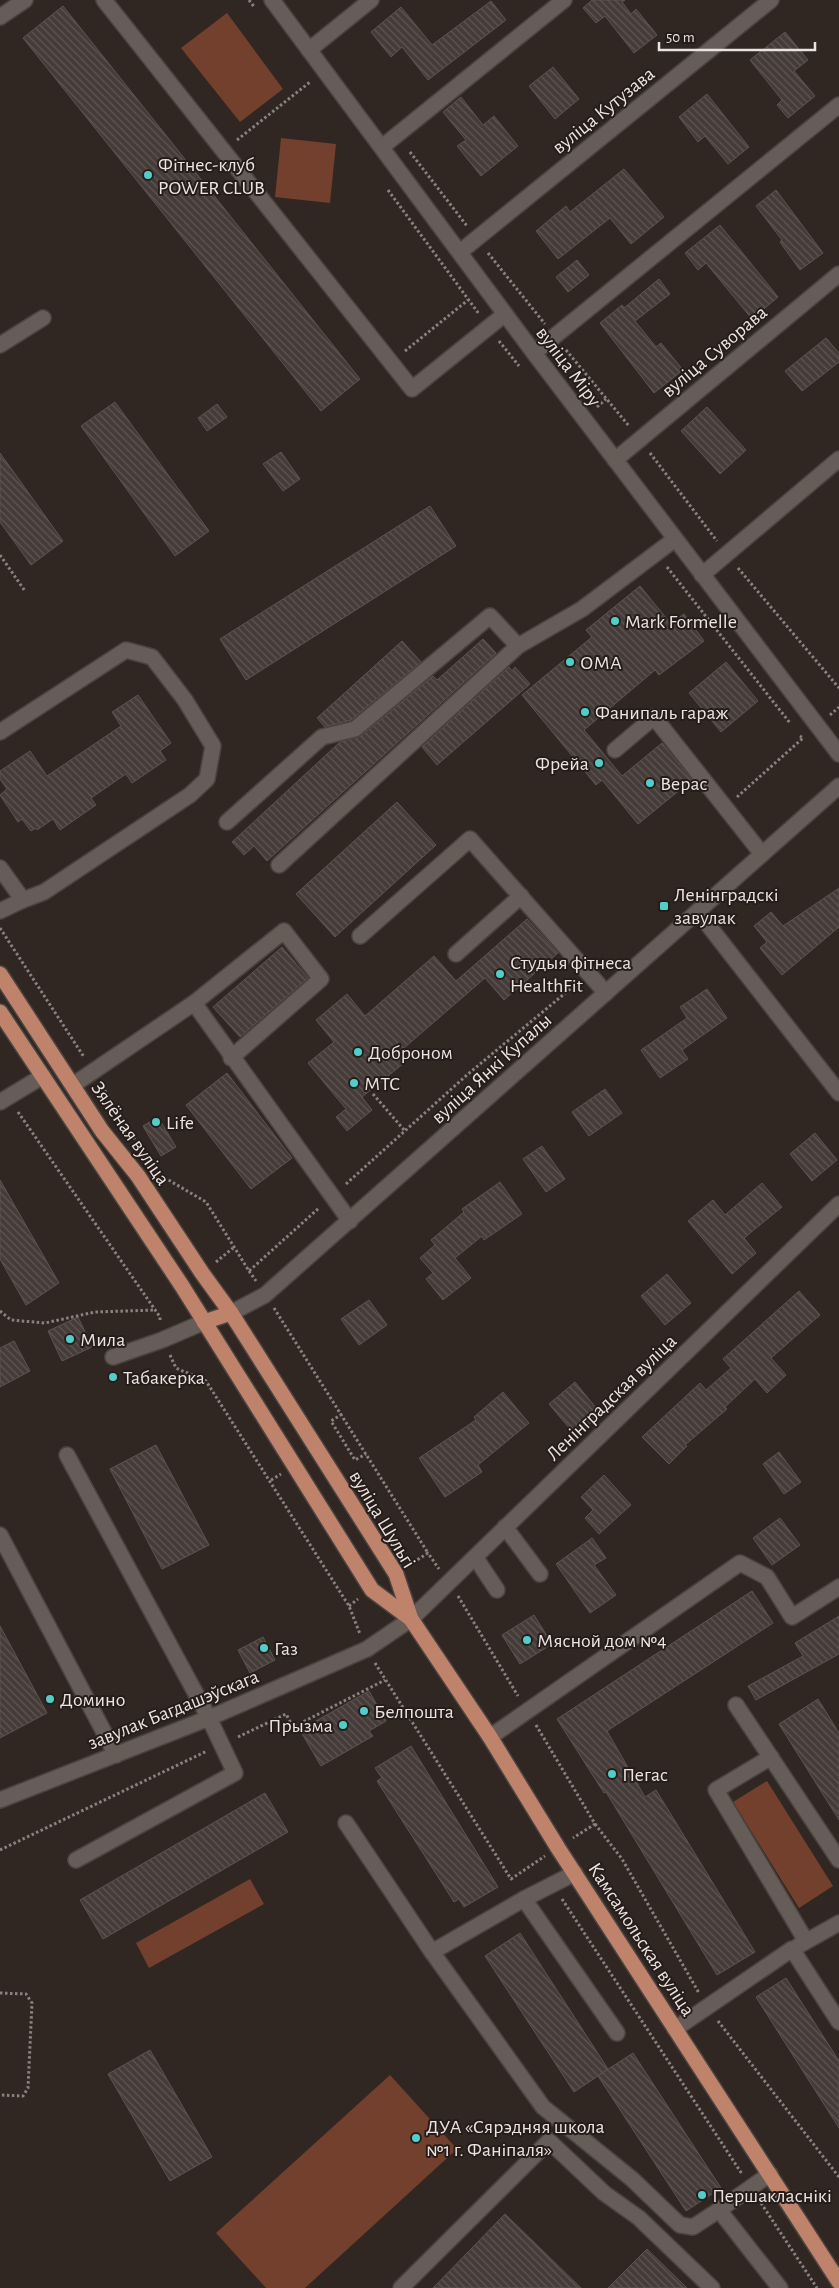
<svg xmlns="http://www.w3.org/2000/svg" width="839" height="2288" viewBox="0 0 839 2288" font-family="'Alegreya Sans',sans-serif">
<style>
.green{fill:#73402d}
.building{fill:url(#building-back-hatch);stroke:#5d534f}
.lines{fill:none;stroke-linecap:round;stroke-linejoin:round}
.minor-casing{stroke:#4a4340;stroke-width:18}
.major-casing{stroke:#4a4340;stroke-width:18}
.path{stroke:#8a827f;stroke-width:3;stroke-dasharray:2.5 2.5;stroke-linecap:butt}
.minor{stroke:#665c58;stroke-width:15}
.major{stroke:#bf826b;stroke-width:15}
.poi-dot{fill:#53cdc9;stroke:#261d1a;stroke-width:2}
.labels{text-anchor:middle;stroke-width:4;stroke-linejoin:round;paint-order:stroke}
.street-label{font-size:20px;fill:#eae4e1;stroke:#261d1a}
.poi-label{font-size:20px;fill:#eae4e1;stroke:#261d1a;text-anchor:start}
</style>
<defs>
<pattern id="building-back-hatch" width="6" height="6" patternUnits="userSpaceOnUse" patternTransform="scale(1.25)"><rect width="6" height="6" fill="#453b38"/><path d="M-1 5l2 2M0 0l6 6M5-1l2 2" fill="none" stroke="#605754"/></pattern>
</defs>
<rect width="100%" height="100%" fill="#302723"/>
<g class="green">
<polygon points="227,13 283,89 240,122 181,48"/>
<polygon points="281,138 336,144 330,203 275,197"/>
<polygon points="767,1781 833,1886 799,1908 733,1802"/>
<polygon points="250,1879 264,1904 149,1968 136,1943"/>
<polygon points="390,2075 457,2149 305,2288 266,2288 216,2233"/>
</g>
<g class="building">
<polygon points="592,0 625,0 622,2 631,14 636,9 657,35 634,53 605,16 596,23 583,8"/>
<polygon points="491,1 506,20 428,80 402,47 391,57 371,32 401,7 432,45"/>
<polygon points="63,6 360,379 321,411 23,38"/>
<polygon points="785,32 808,60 794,71 815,96 788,118 777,105 782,100 750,60"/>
<polygon points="553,67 579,99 555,119 529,86"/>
<polygon points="707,94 749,147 728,164 705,136 698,142 679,117"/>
<polygon points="461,97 483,125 494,116 518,146 481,176 457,146 466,140 443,112"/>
<polygon points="624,169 664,217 631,244 610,218 558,259 536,231 566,206 570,212"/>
<polygon points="776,190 823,253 800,270 780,242 782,240 756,206"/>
<polygon points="720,225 778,297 752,319 706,263 698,270 685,253"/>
<polygon points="577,260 589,275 568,292 556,277"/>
<polygon points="659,279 670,294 635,321 656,347 661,343 683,370 654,393 600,323 622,305 624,308"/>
<polygon points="826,338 839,353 839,362 802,391 785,371"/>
<polygon points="115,402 209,531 175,556 81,426"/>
<polygon points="217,404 227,417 207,431 198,418"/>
<polygon points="707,407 746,450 720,474 681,431"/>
<polygon points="281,452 300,479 283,491 263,464"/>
<polygon points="0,453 63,541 31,565 0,522"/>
<polygon points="430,506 456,546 246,680 220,639"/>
<polygon points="640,586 671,624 684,614 704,641 659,675 655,670 584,730 622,776 662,743 692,780 638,824 602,780 596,785 522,695 592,637 586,630"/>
<polygon points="483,639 496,653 267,861 254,846 244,855 232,842 340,742 361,736 433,676 437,680"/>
<polygon points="402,641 421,662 351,720 325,727 317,718"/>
<polygon points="726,662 758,701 721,732 689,693"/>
<polygon points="509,667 512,671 515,667 530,684 437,765 422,747"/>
<polygon points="138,695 171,743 160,751 166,760 132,783 126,774 91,798 96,805 60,830 53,819 37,830 36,828 31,831 22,819 18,822 0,795 7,789 0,779 0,771 30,751 47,776 121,726 112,712"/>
<polygon points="397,802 436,845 335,937 296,894"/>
<polygon points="839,888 839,927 782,975 760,948 767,942 754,926 771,912 783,926"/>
<polygon points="527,919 558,953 504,1000 485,978 397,1054 404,1063 362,1097 372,1110 347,1131 336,1117 346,1109 308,1063 334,1042 316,1020 347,994 365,1016 434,956 456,981"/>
<polygon points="282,947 308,978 240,1037 213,1007"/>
<polygon points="707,989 727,1018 682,1050 688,1059 660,1078 641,1050 687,1018 680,1007"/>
<polygon points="227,1073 292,1158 251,1189 186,1105"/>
<polygon points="605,1089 622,1113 589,1136 572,1112"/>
<polygon points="158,1117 176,1147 161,1156 143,1126"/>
<polygon points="815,1133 837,1160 812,1181 790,1154"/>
<polygon points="542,1146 565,1179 546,1192 523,1159"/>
<polygon points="0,1180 59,1283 26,1305 0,1259"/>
<polygon points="500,1182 522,1214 484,1240 482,1236 455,1258 471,1278 443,1300 426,1279 433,1273 420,1258 435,1245 431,1240 464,1212 462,1209"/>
<polygon points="762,1183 782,1207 744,1238 756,1253 732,1274 688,1221 713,1200 725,1215"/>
<polygon points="667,1274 691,1303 665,1325 641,1296"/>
<polygon points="799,1291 820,1315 771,1358 786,1375 767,1393 755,1379 725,1407 727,1409 685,1445 687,1446 669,1464 642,1437 700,1383 706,1390 731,1368 723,1359"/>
<polygon points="369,1300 387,1325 359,1345 341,1319"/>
<polygon points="78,1317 92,1347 62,1361 48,1331"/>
<polygon points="14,1341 30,1371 0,1387 0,1348"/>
<polygon points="575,1382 601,1414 576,1436 549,1404"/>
<polygon points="503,1392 529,1423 478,1465 482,1472 445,1497 419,1458 476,1420 474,1417"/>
<polygon points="156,1445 209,1545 162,1569 110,1469"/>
<polygon points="779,1452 801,1482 784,1494 763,1464"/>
<polygon points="604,1475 631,1505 599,1534 585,1518 593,1510 581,1497"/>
<polygon points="780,1518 800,1545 772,1565 753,1538"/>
<polygon points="592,1538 606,1558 594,1565 616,1595 590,1613 556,1564"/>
<polygon points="752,1591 773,1623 607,1731 645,1797 656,1790 755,1952 717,1975 606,1792 604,1793 557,1719"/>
<polygon points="534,1615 552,1644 520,1664 502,1635"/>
<polygon points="839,1616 839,1654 756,1700 748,1686 803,1656 795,1643"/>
<polygon points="0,1626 47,1713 0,1738"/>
<polygon points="263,1637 275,1660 250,1673 238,1650"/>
<polygon points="369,1691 386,1721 369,1731 373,1736 321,1766 300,1730"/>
<polygon points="818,1699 839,1733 839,1820 779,1724"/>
<polygon points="411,1746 498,1887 464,1907 459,1899 454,1902 377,1781 382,1778 375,1768"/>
<polygon points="265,1793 288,1832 103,1939 80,1900"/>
<polygon points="520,1933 608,2069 599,2075 633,2053 721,2188 686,2211 598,2076 574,2092 485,1956"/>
<polygon points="786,1978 839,2061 839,2128 756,1997"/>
<polygon points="150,2050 212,2157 170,2181 108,2074"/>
<polygon points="505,2214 581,2288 433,2288"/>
<polygon points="647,2249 687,2288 608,2288"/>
</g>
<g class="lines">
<defs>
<g id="minor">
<polyline points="104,0 412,389 505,314"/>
<polyline points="272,0 534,353 839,754"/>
<polyline points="0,17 25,0"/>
<polyline points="309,50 371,0"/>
<polyline points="382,147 564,0"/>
<polyline points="460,252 771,0"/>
<polyline points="0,345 43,318"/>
<polyline points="534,353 839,105"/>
<polyline points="615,460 839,274"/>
<polyline points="702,575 839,459"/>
<polyline points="0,732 126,650 152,657 185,700 213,746 207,779 190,795 44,892 23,900 0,868"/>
<polyline points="615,750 654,717 762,854"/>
<polyline points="227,822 322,737 355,729 490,616 518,646 582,609 675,539"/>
<polyline points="279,865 518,646"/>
<polyline points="0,911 23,900"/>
<polyline points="698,912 839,1093"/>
<polyline points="360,936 470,839 606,993"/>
<polyline points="456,954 521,896"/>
<polyline points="231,1058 321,979 284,931 194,1003 350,1221"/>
<polyline points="73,1085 194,1003"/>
<polyline points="0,1102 43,1076"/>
<polyline points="231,1313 265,1295 839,786"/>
<polyline points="113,1357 162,1340 204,1322"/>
<polyline points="67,1455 209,1718 235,1773 76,1860"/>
<polyline points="505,1527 540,1574"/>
<polyline points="0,1535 116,1755"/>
<polyline points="475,1557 497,1590"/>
<polyline points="736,1705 839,1860"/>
<polyline points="490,1737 740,1563 767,1577 792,1617 839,1587"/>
<polyline points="771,1757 716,1790 806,1941"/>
<polyline points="0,1800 209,1718 367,1649 411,1619 839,1204"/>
<polyline points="346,1823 432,1952 524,1899 575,1873"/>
<polyline points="524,1899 617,2033"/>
<polyline points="798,1946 839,1923"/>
<polyline points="432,1952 543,2107 632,2179 680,2225 693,2227 719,2210"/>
<polyline points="675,2029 792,1949 839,2022"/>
<polyline points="770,2174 719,2210 780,2288"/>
<polyline points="401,2288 549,2141 604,2193 639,2218 712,2288"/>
</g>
<g id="major">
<polyline points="0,974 102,1131 138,1176 202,1273 231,1313 396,1574 411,1619 490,1737 558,1848 839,2282"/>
<polyline points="0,1012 182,1286 372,1590 411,1619"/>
<polyline points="204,1322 231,1313"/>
</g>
</defs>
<use href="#minor" class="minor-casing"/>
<use href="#major" class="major-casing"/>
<g class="path">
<polyline points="249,0 255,8"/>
<polyline points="237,140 310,82"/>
<polyline points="410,152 467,226"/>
<polyline points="388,190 479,314"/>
<polyline points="488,253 545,324"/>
<polyline points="499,341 519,366"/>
<polyline points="566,350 629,426"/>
<polyline points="405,351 468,300"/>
<polyline points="597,407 606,399"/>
<polyline points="650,453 717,541"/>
<polyline points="0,555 25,591"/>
<polyline points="667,567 790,723"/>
<polyline points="738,568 839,688"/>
<polyline points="830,715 839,707"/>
<polyline points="737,797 803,738 800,736"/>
<polyline points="0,928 84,1057"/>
<polyline points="102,1086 139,1146"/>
<polyline points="373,1094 405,1131"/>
<polyline points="18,1112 160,1317 160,1321"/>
<polyline points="160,1175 206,1202 249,1271 319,1208"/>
<polyline points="346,1184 468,1074 575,985"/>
<polyline points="216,1262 233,1248"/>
<polyline points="249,1271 256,1281"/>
<polyline points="274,1308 428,1553"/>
<polyline points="0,1311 11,1320 45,1323 95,1312 156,1310"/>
<polyline points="170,1355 176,1368 206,1381 349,1606 360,1634"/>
<polyline points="342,1414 331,1421 355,1460 366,1454"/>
<polyline points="271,1480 281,1474"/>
<polyline points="409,1565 428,1553 439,1569"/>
<polyline points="458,1596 518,1696"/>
<polyline points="349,1606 358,1599"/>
<polyline points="375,1663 511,1879 545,1856"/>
<polyline points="536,1725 595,1824 573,1838"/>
<polyline points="238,1737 286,1714 293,1727 385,1680"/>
<polyline points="595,1824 622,1859 699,1993"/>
<polyline points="0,1850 207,1751"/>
<polyline points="562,1899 742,2174"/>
<polyline points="0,1993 26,1994 32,2003 28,2088 23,2096 0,2095"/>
<polyline points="718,2021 839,2177"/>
<polyline points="761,2203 817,2288"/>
</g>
<use href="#minor" class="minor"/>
<use href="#major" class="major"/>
</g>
<g class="poi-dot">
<circle cx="148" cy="175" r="5"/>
<circle cx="615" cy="621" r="5"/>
<circle cx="570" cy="662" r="5"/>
<circle cx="585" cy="712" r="5"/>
<circle cx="599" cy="763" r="5"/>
<circle cx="650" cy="783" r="5"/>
<rect x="659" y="901" width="10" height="10" rx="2.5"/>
<circle cx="500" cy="974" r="5"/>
<circle cx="358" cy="1052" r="5"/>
<circle cx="354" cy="1083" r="5"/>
<circle cx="156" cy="1122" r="5"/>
<circle cx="70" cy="1339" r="5"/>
<circle cx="113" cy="1377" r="5"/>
<circle cx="527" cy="1640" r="5"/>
<circle cx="264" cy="1648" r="5"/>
<circle cx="50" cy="1699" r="5"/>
<circle cx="364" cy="1711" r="5"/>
<circle cx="343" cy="1725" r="5"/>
<circle cx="612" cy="1774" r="5"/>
<circle cx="416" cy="2138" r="5"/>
<circle cx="702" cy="2195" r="5"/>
</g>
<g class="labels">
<g class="street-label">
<text transform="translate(603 110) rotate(-39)" y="7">вуліца Кутузава</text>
<text transform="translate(714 351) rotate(-40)" y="7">вуліца Суворава</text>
<text transform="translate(569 366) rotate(53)" y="7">вуліца Міру</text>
<text transform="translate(491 1068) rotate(-42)" y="7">вуліца Янкі Купалы</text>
<text transform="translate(131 1133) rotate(55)" y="7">Зялёная вуліца</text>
<text transform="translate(611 1397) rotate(-44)" y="7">Ленінградская вуліца</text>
<text transform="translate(383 1519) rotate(59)" y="7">вуліца Шульгі</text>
<text transform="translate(173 1709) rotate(-22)" y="7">завулак Багдашэўскага</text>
<text transform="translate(642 1939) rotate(57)" y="7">Камсамольская вуліца</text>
</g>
<g class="poi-label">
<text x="158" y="171">Фітнес-клуб<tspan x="158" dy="23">POWER CLUB</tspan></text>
<text x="625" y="628">Mark Formelle</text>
<text x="580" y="669">ОМА</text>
<text x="595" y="719">Фанипаль гараж</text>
<text x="589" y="770" text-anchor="end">Фрейа</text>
<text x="660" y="790">Верас</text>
<text x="674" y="901">Ленінградскі<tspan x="674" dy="23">завулак</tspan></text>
<text x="510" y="969">Студыя фітнеса<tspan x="510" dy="23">HealthFit</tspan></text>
<text x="368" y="1059">Доброном</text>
<text x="364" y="1090">МТС</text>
<text x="166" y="1129">Life</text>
<text x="80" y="1346">Мила</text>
<text x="123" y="1384">Табакерка</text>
<text x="537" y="1647">Мясной дом №4</text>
<text x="274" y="1655">Газ</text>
<text x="60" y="1706">Домино</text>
<text x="374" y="1718">Белпошта</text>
<text x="333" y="1732" text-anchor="end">Прызма</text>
<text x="622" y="1781">Пегас</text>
<text x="426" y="2133">ДУА «Сярэдняя школа<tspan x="426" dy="23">№1 г. Фаніпаля»</tspan></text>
<text x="712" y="2202">Першакласнікі</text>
</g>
</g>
<path d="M659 42v8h156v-8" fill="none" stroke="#eae4e1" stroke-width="2.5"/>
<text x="666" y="42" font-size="15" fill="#eae4e1" stroke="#261d1a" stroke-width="4" paint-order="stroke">50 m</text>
</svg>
